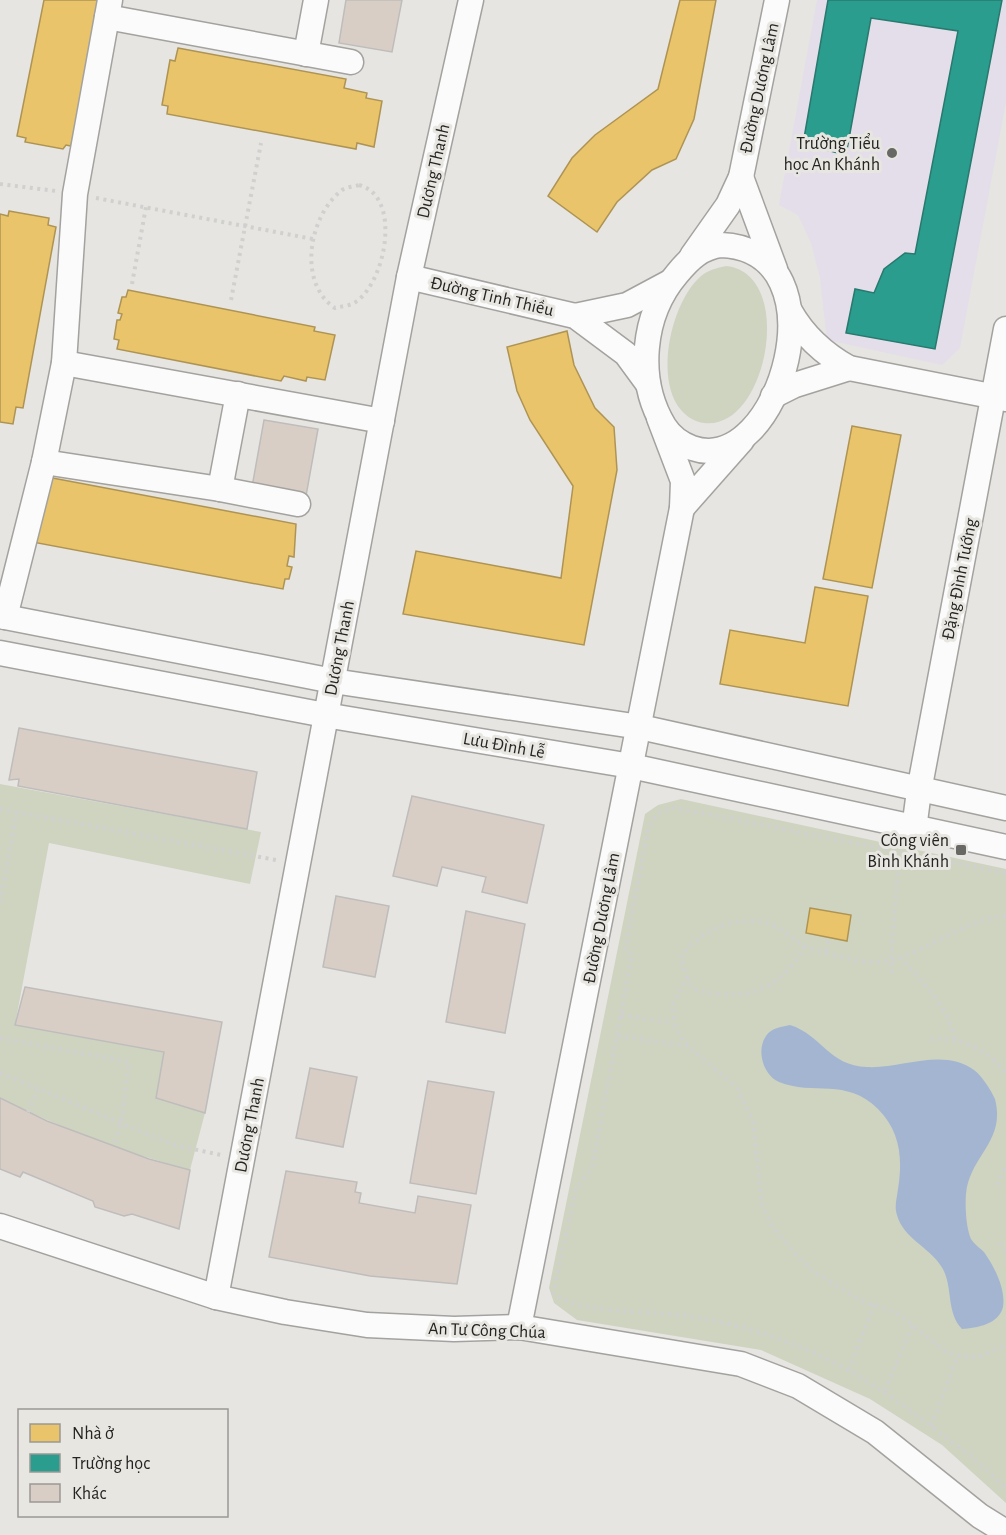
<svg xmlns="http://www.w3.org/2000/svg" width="1006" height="1535" viewBox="0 0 1006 1535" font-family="'Alegreya Sans',sans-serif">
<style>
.education{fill:#e3dee9}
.green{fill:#cfd4c1}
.water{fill:#a4b5d1}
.homes{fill:#e9c46a;stroke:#ae9454;stroke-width:1.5}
.schools{fill:#2a9d8f;stroke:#28796e;stroke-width:1.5}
.building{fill:#d8cec6;stroke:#bebdbb;stroke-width:1.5}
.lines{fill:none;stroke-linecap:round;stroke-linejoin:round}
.minor-casing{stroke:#a3a29f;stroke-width:27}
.path{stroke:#d0d0cf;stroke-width:4;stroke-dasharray:3 4.5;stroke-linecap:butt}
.minor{stroke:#fbfbfb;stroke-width:24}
.poi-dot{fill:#686865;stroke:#e8e6e1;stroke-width:2}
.labels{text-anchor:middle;stroke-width:6;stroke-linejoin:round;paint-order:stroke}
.street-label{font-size:18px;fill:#242422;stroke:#e8e6e1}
.poi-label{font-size:18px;fill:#242422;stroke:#e8e6e1;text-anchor:end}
</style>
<rect width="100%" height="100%" fill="#e7e5e2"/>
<polygon class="education" points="817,0 1006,0 1006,102 960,348 942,365 827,340 820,278 811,243 798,215 779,205"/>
<g class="green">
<path d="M726,266C797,273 767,432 704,423C695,422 687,417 681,410C654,379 671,302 701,276C708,270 717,268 726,266Z"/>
<path d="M0,784L261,832L250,884L49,843L15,1025L164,1052L156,1098L205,1113L190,1170C125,1152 61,1128 0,1098Z"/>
<polygon points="681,799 1006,869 1006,1503 942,1445 870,1399 761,1350 577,1320 554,1303 549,1288 645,814 658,805"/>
</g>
<path class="water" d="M790,1025C822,1035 829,1066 867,1067C901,1069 943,1047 974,1070C982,1076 991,1090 995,1099C1006,1142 970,1155 966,1194C965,1207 966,1227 971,1239C974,1244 980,1248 984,1252C994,1266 1006,1289 1003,1307C999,1324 977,1328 962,1329C945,1311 954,1285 941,1266C929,1247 903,1238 897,1215C894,1206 897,1198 898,1189C903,1158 900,1131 878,1109C846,1077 813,1096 779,1082C763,1075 756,1050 766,1036C771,1028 781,1027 790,1025Z"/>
<g class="homes">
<polygon points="44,0 100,0 71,146 66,145 63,149 25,142 26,138 17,136"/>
<polygon points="680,0 716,0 694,119 676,159 652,170 617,202 597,232 548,196 572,158 595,135 658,89"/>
<polygon points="178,48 346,79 344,88 367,93 366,98 382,101 374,147 357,143 356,149 167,114 168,106 162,105 170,60 175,61"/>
<polygon points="9,211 49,218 48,225 56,227 23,408 16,407 13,424 0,422 0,214 8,216"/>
<polygon points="128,290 315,327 314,331 335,335 325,380 307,377 306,381 284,376 281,381 117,349 119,340 114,339 117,320 120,320 122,314 118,313 122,297 126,297"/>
<polygon points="567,331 574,365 595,408 614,427 617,470 584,645 403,614 416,551 561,578 573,486 530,420 517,391 507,347"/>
<polygon points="852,426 901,435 872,588 823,579"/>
<polygon points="42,476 296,524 294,557 289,556 287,566 292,567 289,579 285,579 283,589 27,541"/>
<polygon points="815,587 868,596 848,706 720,684 730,630 805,643"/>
<polygon points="810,908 851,915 847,941 806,933"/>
</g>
<polygon class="schools" points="828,0 1002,0 935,349 846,333 855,289 874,293 884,269 905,253 915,254 958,31 871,18 846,155 803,144"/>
<g class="building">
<polygon points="346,0 402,0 392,52 339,43"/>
<polygon points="264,420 318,429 306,496 252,487"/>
<polygon points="19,728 257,772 247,829 18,786 19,779 9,780"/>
<polygon points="412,796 544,825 527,903 482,892 486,877 442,867 437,886 393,876"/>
<polygon points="336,896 389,906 375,977 323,967"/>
<polygon points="466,911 525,924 505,1033 446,1022"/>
<polygon points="25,987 222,1022 205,1113 156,1098 164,1052 15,1025"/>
<polygon points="310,1068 357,1077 343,1147 296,1138"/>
<polygon points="428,1081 494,1092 476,1194 410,1183"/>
<polygon points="0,1098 47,1121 149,1159 190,1170 179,1229 132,1214 124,1216 95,1207 93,1201 23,1172 20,1177 0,1169"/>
<polygon points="286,1171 357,1182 355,1192 361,1193 359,1203 415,1213 418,1196 471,1205 457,1284 370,1276 269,1257"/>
</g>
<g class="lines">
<defs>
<g id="minor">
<polyline points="107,17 351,62"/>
<polyline points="306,54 316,0"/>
<polyline points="741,177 775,269"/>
<path d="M721,245C846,249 780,479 692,448C681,444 671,437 664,426C636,379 642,315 677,274C690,258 701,248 721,245Z"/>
<polyline points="692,256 728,205 741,177 777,0"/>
<polyline points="409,277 575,316 626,354 648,384"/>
<path d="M790,311C804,336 824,354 849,368L1006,399"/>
<polyline points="575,316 627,305 670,282"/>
<polyline points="64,363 382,421"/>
<polyline points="773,396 795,385 849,368"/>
<polyline points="44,462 220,489 298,504"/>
<polyline points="220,489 238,394"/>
<polyline points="682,508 742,440"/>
<polyline points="0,616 333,681 640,727 1006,808"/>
<polyline points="5,617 44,462 64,363 75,194 110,0"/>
<polyline points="0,653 325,715 631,766 1006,847"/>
<polyline points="914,829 919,791 1006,329"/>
<polyline points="0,1226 216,1297 285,1312 367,1325 454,1329 519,1327 741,1364 798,1386 875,1432 980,1516 1006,1532"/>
<polyline points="216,1297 409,277 471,0"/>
<polyline points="519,1327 682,508 683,481 659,418"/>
</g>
</defs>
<use href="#minor" class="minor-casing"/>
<g class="path">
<polyline points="0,184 56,191"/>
<path d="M359,185C402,196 386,280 357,301C351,306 342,306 335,308C297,283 309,216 341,191C345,187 353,187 359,185Z"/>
<polyline points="96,198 313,239"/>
<polyline points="132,284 146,207"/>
<polyline points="231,300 261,143"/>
<polyline points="0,809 276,860"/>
<path d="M1006,873L671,807L657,814L648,829L625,951L632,955L592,1168L576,1189L553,1293C584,1317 655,1309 695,1317C794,1335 858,1369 936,1430C961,1449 985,1466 1006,1489"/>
<polyline points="0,902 17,812"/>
<path d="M1006,916C955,920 915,965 869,962C854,961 817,952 803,945C790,938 779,925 764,922C731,916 699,932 680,958L687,977L672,1006L676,1030L688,1046L737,1088L753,1121L762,1206L773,1227L801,1260L813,1271L864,1302L897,1313L949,1354L977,1358L1006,1345"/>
<polyline points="826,951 829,938"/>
<path d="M899,957C922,980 947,1007 955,1039"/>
<polyline points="892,973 891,962 899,853"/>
<path d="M687,977L693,989C744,1003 778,993 805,946"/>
<polyline points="621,1015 673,1023"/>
<polyline points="618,1036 688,1046"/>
<polyline points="0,1038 129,1062 121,1124 114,1146"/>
<path d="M930,1040C959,1035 990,1051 1006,1074"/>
<polyline points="0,1073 174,1145 221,1155"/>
<polyline points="28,1112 38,1090"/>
<polyline points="997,1185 1006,1165"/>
<polyline points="1000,1243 1006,1251"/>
<polyline points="849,1370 874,1305"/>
<polyline points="885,1391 913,1324"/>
<polyline points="931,1426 958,1356"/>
</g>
<use href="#minor" class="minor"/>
</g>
<g class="poi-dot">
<circle cx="892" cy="153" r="6"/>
<rect x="955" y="844" width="12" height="12" rx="3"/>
</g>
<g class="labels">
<g class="street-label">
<text transform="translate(759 88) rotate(-78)" y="6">Đường Dương Lâm</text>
<text transform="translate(433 171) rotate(-77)" y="6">Dương Thanh</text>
<text transform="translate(492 296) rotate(13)" y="6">Đường Tinh Thiều</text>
<text transform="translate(959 579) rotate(-79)" y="6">Đặng Đình Tướng</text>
<text transform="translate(339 648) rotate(-79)" y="6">Dương Thanh</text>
<text transform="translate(504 745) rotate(10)" y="6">Lưu Đình Lễ</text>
<text transform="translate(601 918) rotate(-79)" y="6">Đường Dương Lâm</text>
<text transform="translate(249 1125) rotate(-79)" y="6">Dương Thanh</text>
<text transform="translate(487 1330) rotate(2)" y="6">An Tư Công Chúa</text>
</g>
<g class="poi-label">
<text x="880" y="149">Trường Tiểu<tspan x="880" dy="21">học An Khánh</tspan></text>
<text x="949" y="846">Công viên<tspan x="949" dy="21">Bình Khánh</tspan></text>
</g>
</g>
<rect x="18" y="1409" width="210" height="108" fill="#e8e6e1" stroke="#9a9895" stroke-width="1.5"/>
<rect x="30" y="1424" width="30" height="18" fill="#e9c46a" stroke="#9a9895" stroke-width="1.5"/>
<text x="72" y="1439" font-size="18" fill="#242422">Nhà ở</text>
<rect x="30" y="1454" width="30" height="18" fill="#2a9d8f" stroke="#9a9895" stroke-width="1.5"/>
<text x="72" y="1469" font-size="18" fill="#242422">Trường học</text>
<rect x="30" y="1484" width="30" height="18" fill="#d8cec6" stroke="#9a9895" stroke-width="1.5"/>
<text x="72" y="1499" font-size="18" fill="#242422">Khác</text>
</svg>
